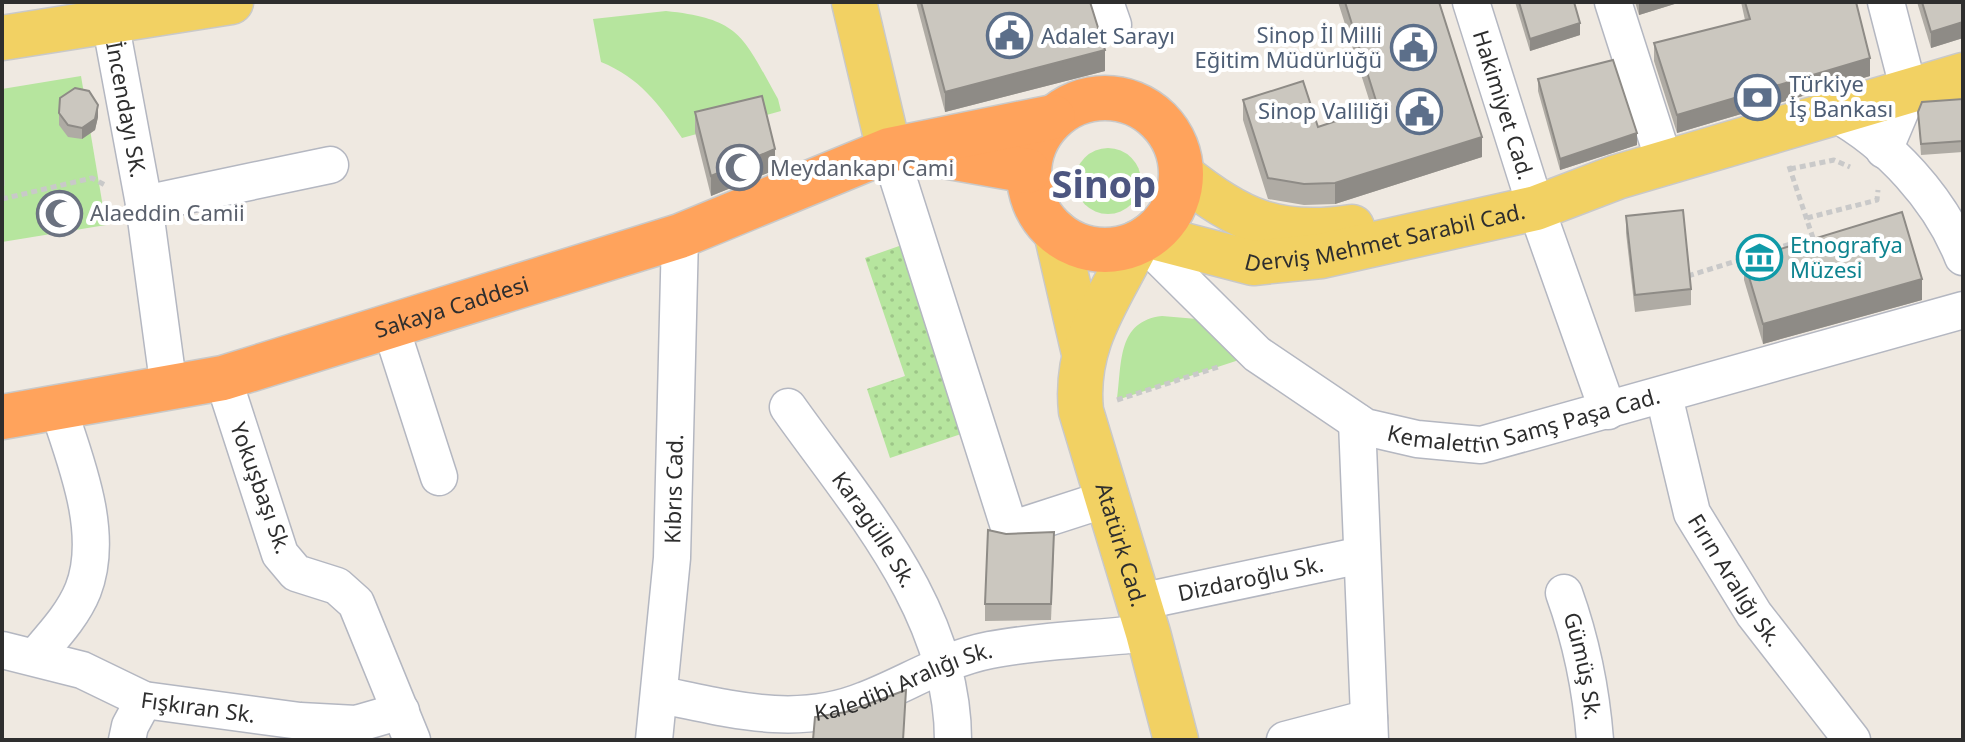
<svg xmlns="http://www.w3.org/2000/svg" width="1965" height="742" viewBox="0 0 1965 742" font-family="'Noto Sans',sans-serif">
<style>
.grass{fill:url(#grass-dots)}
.park{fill:#b6e59e}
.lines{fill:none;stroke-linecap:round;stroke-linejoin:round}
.minor-casing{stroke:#b4b7c1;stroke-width:39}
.major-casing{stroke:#c9c9c9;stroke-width:47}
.highway-casing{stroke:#c9c9c9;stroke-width:47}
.path{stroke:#c9c9c9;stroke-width:5;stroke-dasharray:6 4;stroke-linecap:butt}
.minor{stroke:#fff;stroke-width:36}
.major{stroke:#f2d163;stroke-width:44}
.highway{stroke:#ffa35c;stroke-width:44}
.wall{fill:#afaba4}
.shaded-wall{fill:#8e8b86}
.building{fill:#cbc7bf;stroke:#8e8b86;stroke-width:2}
.labels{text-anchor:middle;stroke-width:8;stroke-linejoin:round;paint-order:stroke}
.service-label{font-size:22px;fill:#4e5e75;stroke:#fff;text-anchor:end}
.street-label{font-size:22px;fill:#2e2e2e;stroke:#fff}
.worship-label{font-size:22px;fill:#5b616d;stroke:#fff;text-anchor:start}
.culture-label{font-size:22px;fill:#0d838f;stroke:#fff;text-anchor:start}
.town-label{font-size:38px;font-weight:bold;fill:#4d5680;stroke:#fff}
</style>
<defs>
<pattern id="grass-dots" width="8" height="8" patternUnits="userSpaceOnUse" patternTransform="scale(2)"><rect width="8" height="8" fill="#b6e59e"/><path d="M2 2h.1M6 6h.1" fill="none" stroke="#9dc588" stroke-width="1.8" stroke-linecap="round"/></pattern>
</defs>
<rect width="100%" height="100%" fill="#efe9e1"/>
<polygon class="grass" points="902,245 967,432 890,458 867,389 905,376 865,258"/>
<g class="park">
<path d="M666,11C742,19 743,37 778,99L781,111L682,138C658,103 640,78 601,62L593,19Z"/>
<polygon points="81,76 106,225 2,242 2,89"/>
<circle cx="1108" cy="181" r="33"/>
<path d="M1162,316L1197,319L1245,358L1117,400C1122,363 1117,321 1162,316Z"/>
</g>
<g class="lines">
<defs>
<g id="minor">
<polyline points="1105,2 1113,25"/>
<path id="s1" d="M1471,2L1536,208L1608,411"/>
<polyline points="1613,2 1665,164"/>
<path id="s2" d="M110,21L144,204L169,389"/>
<path d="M1834,113C1889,143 1940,199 1963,257"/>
<polyline points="889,150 1010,530 1109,498"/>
<polyline points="1884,150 1909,91 1886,2"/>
<polyline points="144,204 330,165"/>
<path id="s3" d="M1143,241L1257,354L1365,427L1417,439L1481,445L1963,310"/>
<polyline points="391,328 439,477"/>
<polyline points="223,378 280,554 296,573 337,586 356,603 412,740"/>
<path id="s4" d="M1664,396L1692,513L1754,614L1852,740"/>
<path id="s5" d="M788,407C859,507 953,611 953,740"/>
<polyline points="1357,422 1370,740"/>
<path id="s6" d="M1564,593C1582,643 1591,688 1595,740"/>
<path id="s7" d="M1139,602L1362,555"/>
<path id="s8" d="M2,650L82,670L144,700L300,721L356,724L401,711"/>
<path d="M36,656C53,636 73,615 83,590C105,534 76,462 58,408"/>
<path id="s9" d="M661,695C730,709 797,728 865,700C907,684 944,659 990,650C1041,640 1096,639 1148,633"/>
<polyline points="127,740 130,726 144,700"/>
<path id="s10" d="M654,740L672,558L680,236"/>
<polyline points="1285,740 1369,718"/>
</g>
<g id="major">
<polyline points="854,2 889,150"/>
<polyline points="2,38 231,2"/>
<path d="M1182,175C1239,221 1278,238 1352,227"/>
<polyline points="1056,232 1083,349"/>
<path id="s11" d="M1149,236L1253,263L1321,256L1536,208L1617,177L1963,75"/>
<path id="s12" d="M1137,243C1108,301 1074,344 1081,411L1148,633L1176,740"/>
</g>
<g id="highway">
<circle cx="1105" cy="174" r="76"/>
<polyline points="927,153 1028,171"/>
<path id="s13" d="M2,417L223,378L680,236L889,150L1053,117"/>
</g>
</defs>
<use href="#minor" class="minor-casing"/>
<use href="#major" class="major-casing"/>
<use href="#highway" class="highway-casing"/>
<g class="path">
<polyline points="1789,166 1815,244"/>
<polyline points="1790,169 1834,160 1850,167"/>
<polyline points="2,180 2,199"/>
<polyline points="2,199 92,178 105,185"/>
<polyline points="1807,218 1877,200 1878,190"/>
<polyline points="1688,276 1813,237"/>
<polyline points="1117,400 1221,366"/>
</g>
<use href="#minor" class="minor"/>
<use href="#major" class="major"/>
<use href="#highway" class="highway"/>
</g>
<g class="wall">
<polygon points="916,2 1090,2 1105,71 945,112"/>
<polygon points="1338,2 1439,2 1482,157 1335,204 1304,205 1268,199 1243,120 1243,100 1318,127 1372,109"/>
<polygon points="1515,2 1574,2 1580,35 1530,51"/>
<polygon points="1635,2 1681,2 1639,15"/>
<polygon points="1741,2 1856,2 1870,76 1677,133 1654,61 1654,43 1745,20"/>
<polygon points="1917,2 1963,2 1963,38 1931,48"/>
<polygon points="1538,79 1637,145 1560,170 1538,91"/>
<polygon points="1963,99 1963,152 1921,155 1918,112"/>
<polygon points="695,112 775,170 711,196 695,132"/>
<polygon points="59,113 98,117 95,130 82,139 68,137 59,125"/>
<polygon points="1626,216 1691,289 1691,305 1635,312 1626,233"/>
<polygon points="1744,260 1922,300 1763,344 1744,280"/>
<polygon points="1054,549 1051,620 985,621 985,604"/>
</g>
<g class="shaded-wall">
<polygon points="1639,2 1681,2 1639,15"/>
<polygon points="1963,22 1963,38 1931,48 1931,32"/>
<polygon points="1580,23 1580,35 1530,51 1530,39"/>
<polygon points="1105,50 1105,71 945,112 945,92"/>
<polygon points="1870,58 1870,76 1677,133 1677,115"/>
<polygon points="98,105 98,117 95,130 82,139 82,128"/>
<polygon points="1637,133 1637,145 1560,170 1560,159"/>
<polygon points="1482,137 1482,157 1335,204 1335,183"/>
<polygon points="775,149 775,170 711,196 711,176"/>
<polygon points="1922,279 1922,300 1763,344 1763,324"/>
</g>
<g class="building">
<polygon points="921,2 1090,2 1105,50 945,92"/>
<polygon points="1345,2 1439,2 1482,137 1335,183 1304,184 1268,178 1243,100 1303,81 1318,127 1378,107"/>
<polygon points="1519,2 1574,2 1580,23 1530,39"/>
<polygon points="1745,2 1856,2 1870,58 1677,115 1654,43 1750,19"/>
<polygon points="1922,2 1963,2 1963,22 1931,32"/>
<polygon points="1613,60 1637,133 1560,159 1538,79"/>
<polygon points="75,88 89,91 98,105 95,119 82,128 68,125 59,113 60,98"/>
<polygon points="762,96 775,149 711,176 695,112"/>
<polygon points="1963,99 1963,141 1921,144 1918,112 1922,102"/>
<polygon points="1683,210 1691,289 1635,295 1626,216"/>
<polygon points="1902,212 1922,279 1763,324 1744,260"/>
<polygon points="988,530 1006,534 1054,532 1051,604 985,604"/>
<polygon points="906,690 903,740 813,740 815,717 846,712"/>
</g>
<defs>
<symbol id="civic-ring" viewBox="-11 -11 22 22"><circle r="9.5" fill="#fff" stroke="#5c6f8a" stroke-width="1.5"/><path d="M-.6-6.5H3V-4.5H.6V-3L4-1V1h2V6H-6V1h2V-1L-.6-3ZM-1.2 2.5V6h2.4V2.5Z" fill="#5c6f8a"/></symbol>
<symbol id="bank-ring" viewBox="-11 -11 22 22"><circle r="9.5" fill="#fff" stroke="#5c6f8a" stroke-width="1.5"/><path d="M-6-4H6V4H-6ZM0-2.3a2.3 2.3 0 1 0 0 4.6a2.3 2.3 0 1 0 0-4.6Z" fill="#5c6f8a"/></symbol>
<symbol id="mosque-ring" viewBox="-11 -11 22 22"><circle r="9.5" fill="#fff" stroke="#6b7280" stroke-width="1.5"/><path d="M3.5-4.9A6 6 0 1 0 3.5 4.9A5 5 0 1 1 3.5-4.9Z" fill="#6b7280"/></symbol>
<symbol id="museum-ring" viewBox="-11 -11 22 22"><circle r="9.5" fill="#fff" stroke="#0f9aa8" stroke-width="1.5"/><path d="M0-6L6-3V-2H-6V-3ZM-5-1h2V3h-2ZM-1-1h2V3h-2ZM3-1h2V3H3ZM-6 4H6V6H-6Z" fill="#0f9aa8"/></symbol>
</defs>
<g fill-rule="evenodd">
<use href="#civic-ring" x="984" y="10" width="51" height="51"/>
<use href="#civic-ring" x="1388" y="22" width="51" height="51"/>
<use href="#bank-ring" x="1732" y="72" width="51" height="51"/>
<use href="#civic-ring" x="1394" y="86" width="51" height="51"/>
<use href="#mosque-ring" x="714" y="142" width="51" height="51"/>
<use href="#mosque-ring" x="34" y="188" width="51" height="51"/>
<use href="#museum-ring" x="1734" y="232" width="51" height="51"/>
</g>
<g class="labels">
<g class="service-label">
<text x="1382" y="43">Sinop İl Milli<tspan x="1382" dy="25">Eğitim Müdürlüğü</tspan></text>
<text x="1041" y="44" text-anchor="start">Adalet Sarayı</text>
<text x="1789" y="92" text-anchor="start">Türkiye<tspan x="1789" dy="25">İş Bankası</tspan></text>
<text x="1389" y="119">Sinop Valiliği</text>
</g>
<g class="street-label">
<text dy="8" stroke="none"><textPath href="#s1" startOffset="108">Hakimiyet Cad.</textPath></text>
<text dy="8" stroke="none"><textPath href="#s2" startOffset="90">İncendayı SK.</textPath></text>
<text dy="8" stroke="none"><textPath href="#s11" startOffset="242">Derviş Mehmet Sarabil Cad.</textPath></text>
<text dy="8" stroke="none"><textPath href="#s13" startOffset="464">Sakaya Caddesi</textPath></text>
<text dy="8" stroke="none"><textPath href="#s3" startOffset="454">Kemalettin Samş Paşa Cad.</textPath></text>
<text transform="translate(261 488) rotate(70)" y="8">Yokuşbaşı Sk.</text>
<text dy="8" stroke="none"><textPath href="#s10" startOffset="252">Kıbrıs Cad.</textPath></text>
<text dy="8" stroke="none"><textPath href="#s5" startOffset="150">Karagülle Sk.</textPath></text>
<text dy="8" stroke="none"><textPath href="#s12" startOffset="320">Atatürk Cad.</textPath></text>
<text dy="8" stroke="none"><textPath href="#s7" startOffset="114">Dizdaroğlu Sk.</textPath></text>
<text dy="8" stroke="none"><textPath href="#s4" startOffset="200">Fırın Aralığı Sk.</textPath></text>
<text dy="8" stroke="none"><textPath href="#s6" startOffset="76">Gümüş Sk.</textPath></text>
<text dy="8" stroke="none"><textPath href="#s9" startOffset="250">Kaledibi Aralığı Sk.</textPath></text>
<text dy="8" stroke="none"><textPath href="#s8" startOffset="206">Fışkıran Sk.</textPath></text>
</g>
<g class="worship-label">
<text x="770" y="176">Meydankapı Cami</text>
<text x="90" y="221">Alaeddin Camii</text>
</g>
<g class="culture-label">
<text x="1790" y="253">Etnografya<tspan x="1790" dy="25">Müzesi</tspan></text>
</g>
<g class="town-label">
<text x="1104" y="198">Sinop</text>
</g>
</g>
<rect width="1965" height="742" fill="none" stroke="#2e2e2e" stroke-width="8"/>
</svg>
